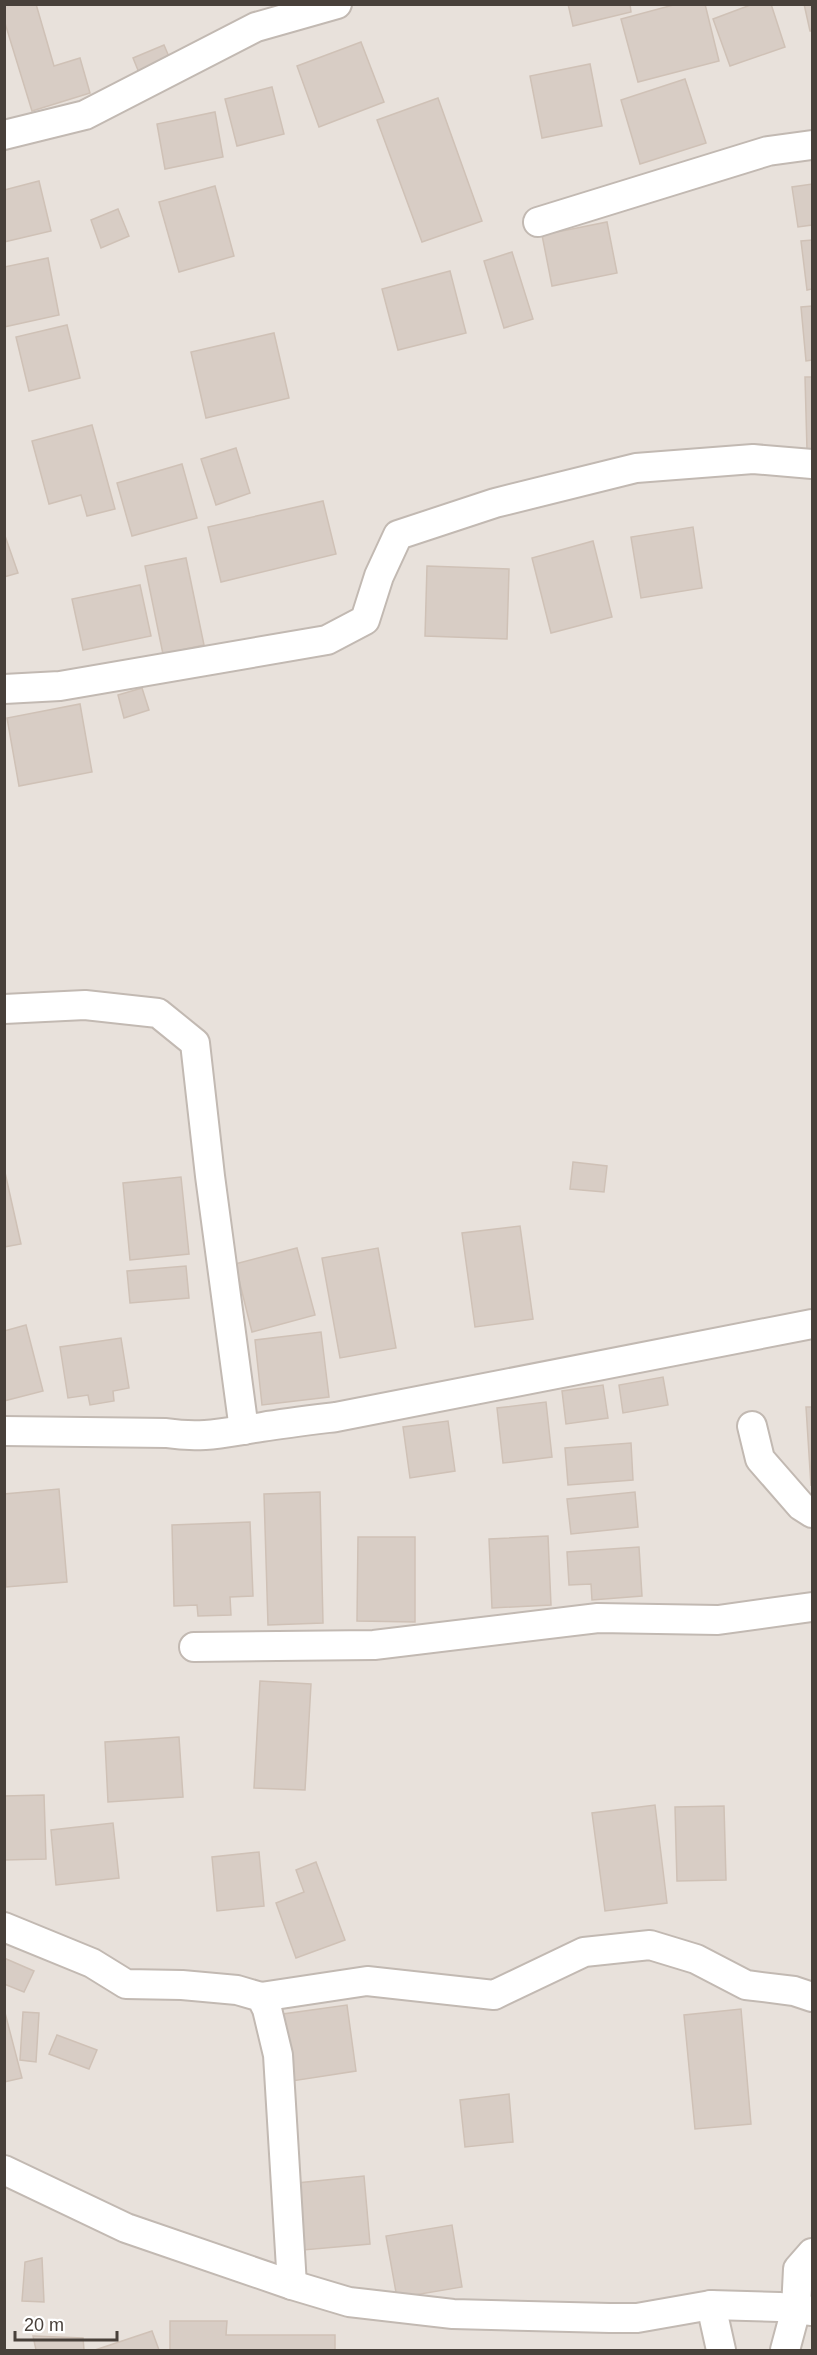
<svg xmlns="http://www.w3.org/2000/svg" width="817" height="2355" viewBox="0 0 817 2355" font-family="Helvetica,sans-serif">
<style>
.residential{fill:#e8e1db}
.building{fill:#d8cdc5;stroke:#cfc1b6;stroke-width:1.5}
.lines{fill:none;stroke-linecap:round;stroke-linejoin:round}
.street-casing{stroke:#c2b9b2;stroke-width:32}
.street{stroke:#fff;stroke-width:28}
</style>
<rect width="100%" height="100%" fill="#f4f0ec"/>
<rect class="residential" x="5" y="5" width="807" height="2345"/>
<g class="building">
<polygon points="4,4 36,4 54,66 80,58 90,93 32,111 4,20"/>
<polygon points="568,4 630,4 631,12 573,26"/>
<polygon points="677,4 705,4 719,61 638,82 621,19"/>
<polygon points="753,4 771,4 785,47 730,66 713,19"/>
<polygon points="804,4 812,4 812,31 810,31"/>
<polygon points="361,42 384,102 319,127 297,66"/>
<polygon points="164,45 173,66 142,80 133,58"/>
<polygon points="590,64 602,126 542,138 530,76"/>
<polygon points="685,79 706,143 640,164 621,100"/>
<polygon points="272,87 284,134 237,146 225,99"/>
<polygon points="438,98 482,221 422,242 377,120"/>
<polygon points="215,112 223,157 165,169 157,124"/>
<polygon points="39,181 51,231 4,242 4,190"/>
<polygon points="812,184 812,225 798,227 792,187"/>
<polygon points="215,186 234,256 179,272 159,202"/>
<polygon points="118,209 129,236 101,248 91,220"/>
<polygon points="607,222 617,273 552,286 542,235"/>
<polygon points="812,240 812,289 807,290 801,241"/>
<polygon points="512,252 533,319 504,328 484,261"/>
<polygon points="48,258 59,315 4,327 4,267"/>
<polygon points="450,271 466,333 398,350 382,289"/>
<polygon points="812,306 812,360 806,361 801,307"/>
<polygon points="67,325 80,378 29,391 16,337"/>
<polygon points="274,333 289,398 206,418 191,352"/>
<polygon points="805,377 812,377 812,450 807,450"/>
<polygon points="92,425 115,509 87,516 81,495 49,504 32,441"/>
<polygon points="236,448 250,493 216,505 201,459"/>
<polygon points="182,464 197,518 132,536 117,483"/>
<polygon points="323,501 336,554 221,582 208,527"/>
<polygon points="693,527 702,588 641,598 631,537"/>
<polygon points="4,533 18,573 4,577"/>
<polygon points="593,541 612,617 551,633 532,558"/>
<polygon points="186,558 204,645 163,654 145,566"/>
<polygon points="427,566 509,569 507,639 425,636"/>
<polygon points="140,585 151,636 83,650 72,599"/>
<polygon points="142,688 149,710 124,718 118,695"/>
<polygon points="80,704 92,772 19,786 7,718"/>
<polygon points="573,1162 607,1166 604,1192 570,1189"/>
<polygon points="4,1168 21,1244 4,1247"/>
<polygon points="181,1177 189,1254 130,1260 123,1183"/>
<polygon points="520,1226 533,1319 475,1327 462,1233"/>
<polygon points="297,1248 315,1315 252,1332 235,1264"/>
<polygon points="378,1248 396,1348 340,1358 322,1258"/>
<polygon points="186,1266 189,1298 130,1303 127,1271"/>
<polygon points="26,1325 43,1391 4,1401 4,1331"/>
<polygon points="321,1332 329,1397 262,1405 255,1340"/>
<polygon points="121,1338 129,1388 113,1391 114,1401 90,1405 88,1395 68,1398 60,1347"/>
<polygon points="663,1377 668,1405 623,1413 619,1385"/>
<polygon points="603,1385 608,1418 566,1424 562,1391"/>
<polygon points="546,1402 552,1457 503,1463 497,1408"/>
<polygon points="806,1407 812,1407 811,1486"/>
<polygon points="448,1421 455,1471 410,1478 403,1427"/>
<polygon points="631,1443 633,1480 568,1485 565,1448"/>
<polygon points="59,1489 67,1582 6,1587 4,1494"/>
<polygon points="320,1492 323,1623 268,1625 264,1494"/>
<polygon points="635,1492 638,1527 571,1534 567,1499"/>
<polygon points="250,1522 253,1596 230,1597 231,1615 198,1616 197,1605 174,1606 172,1525"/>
<polygon points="548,1536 551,1605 492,1608 489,1539"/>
<polygon points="358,1537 415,1537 415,1622 357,1621"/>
<polygon points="639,1547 642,1596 592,1600 591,1584 569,1585 567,1552"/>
<polygon points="260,1681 311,1684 305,1790 254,1788"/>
<polygon points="179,1737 183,1797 108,1802 105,1742"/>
<polygon points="44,1795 46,1859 4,1860 4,1796"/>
<polygon points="655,1805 667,1903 605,1911 592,1813"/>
<polygon points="724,1806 726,1880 677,1881 675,1807"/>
<polygon points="113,1823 119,1878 56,1885 51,1830"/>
<polygon points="259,1852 264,1906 217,1911 212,1857"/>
<polygon points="316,1862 345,1940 296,1958 276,1903 304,1892 296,1870"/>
<polygon points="4,1958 34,1971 24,1992 4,1984"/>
<polygon points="347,2005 356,2071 292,2081 283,2014"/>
<polygon points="4,2009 22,2078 4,2082"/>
<polygon points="741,2009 751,2124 695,2129 684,2015"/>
<polygon points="23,2012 39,2013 36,2062 20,2060"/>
<polygon points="57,2035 97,2050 89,2069 49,2054"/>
<polygon points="509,2094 513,2142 465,2147 460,2100"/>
<polygon points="364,2176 370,2244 303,2250 297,2183"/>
<polygon points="452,2225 462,2287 397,2298 386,2236"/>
<polygon points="42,2258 44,2302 22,2301 25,2262"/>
<polygon points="170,2321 227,2321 226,2335 335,2335 335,2350 170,2350"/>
<polygon points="152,2331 159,2350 95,2350"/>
<polygon points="33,2336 83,2338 84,2350 36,2350"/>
</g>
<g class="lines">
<defs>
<g id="street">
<polyline points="4,135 85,115 256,27 337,4"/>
<polyline points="538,222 768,151 812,145"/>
<polyline points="4,689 60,686 327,640 365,620 379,576 398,535 495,503 636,468 753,459 812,464"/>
<polyline points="4,1009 85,1005 158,1013 195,1043 210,1176 244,1430"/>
<polyline points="752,1426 760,1459 801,1506 812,1513"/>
<path d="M4,1431L166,1433C204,1439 226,1432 262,1427C287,1423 312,1420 336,1417L812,1324"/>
<polyline points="194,1647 374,1645 598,1618 718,1620 812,1607"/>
<polyline points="4,1927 92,1963 126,1984 182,1985 237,1990 261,1997 267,2009 278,2055 292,2285"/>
<polyline points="261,1997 367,1981 494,1995 584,1952 650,1945 696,1959 746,1985 794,1991 812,1997"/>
<polyline points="4,2170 126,2228 292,2285 349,2302 453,2314 610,2318 637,2318 711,2305 779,2307 812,2311"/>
<polyline points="711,2305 721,2350"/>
<polyline points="785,2350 796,2309 798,2269 812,2253"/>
</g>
</defs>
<use href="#street" class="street-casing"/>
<use href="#street" class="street"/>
</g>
<rect width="817" height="2355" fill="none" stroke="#48403a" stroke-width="12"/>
<path d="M15 2331v9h102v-9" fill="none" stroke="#48403a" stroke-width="3"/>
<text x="24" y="2331" font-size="18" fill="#48403a" stroke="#ffffff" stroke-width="4.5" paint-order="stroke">20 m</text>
</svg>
